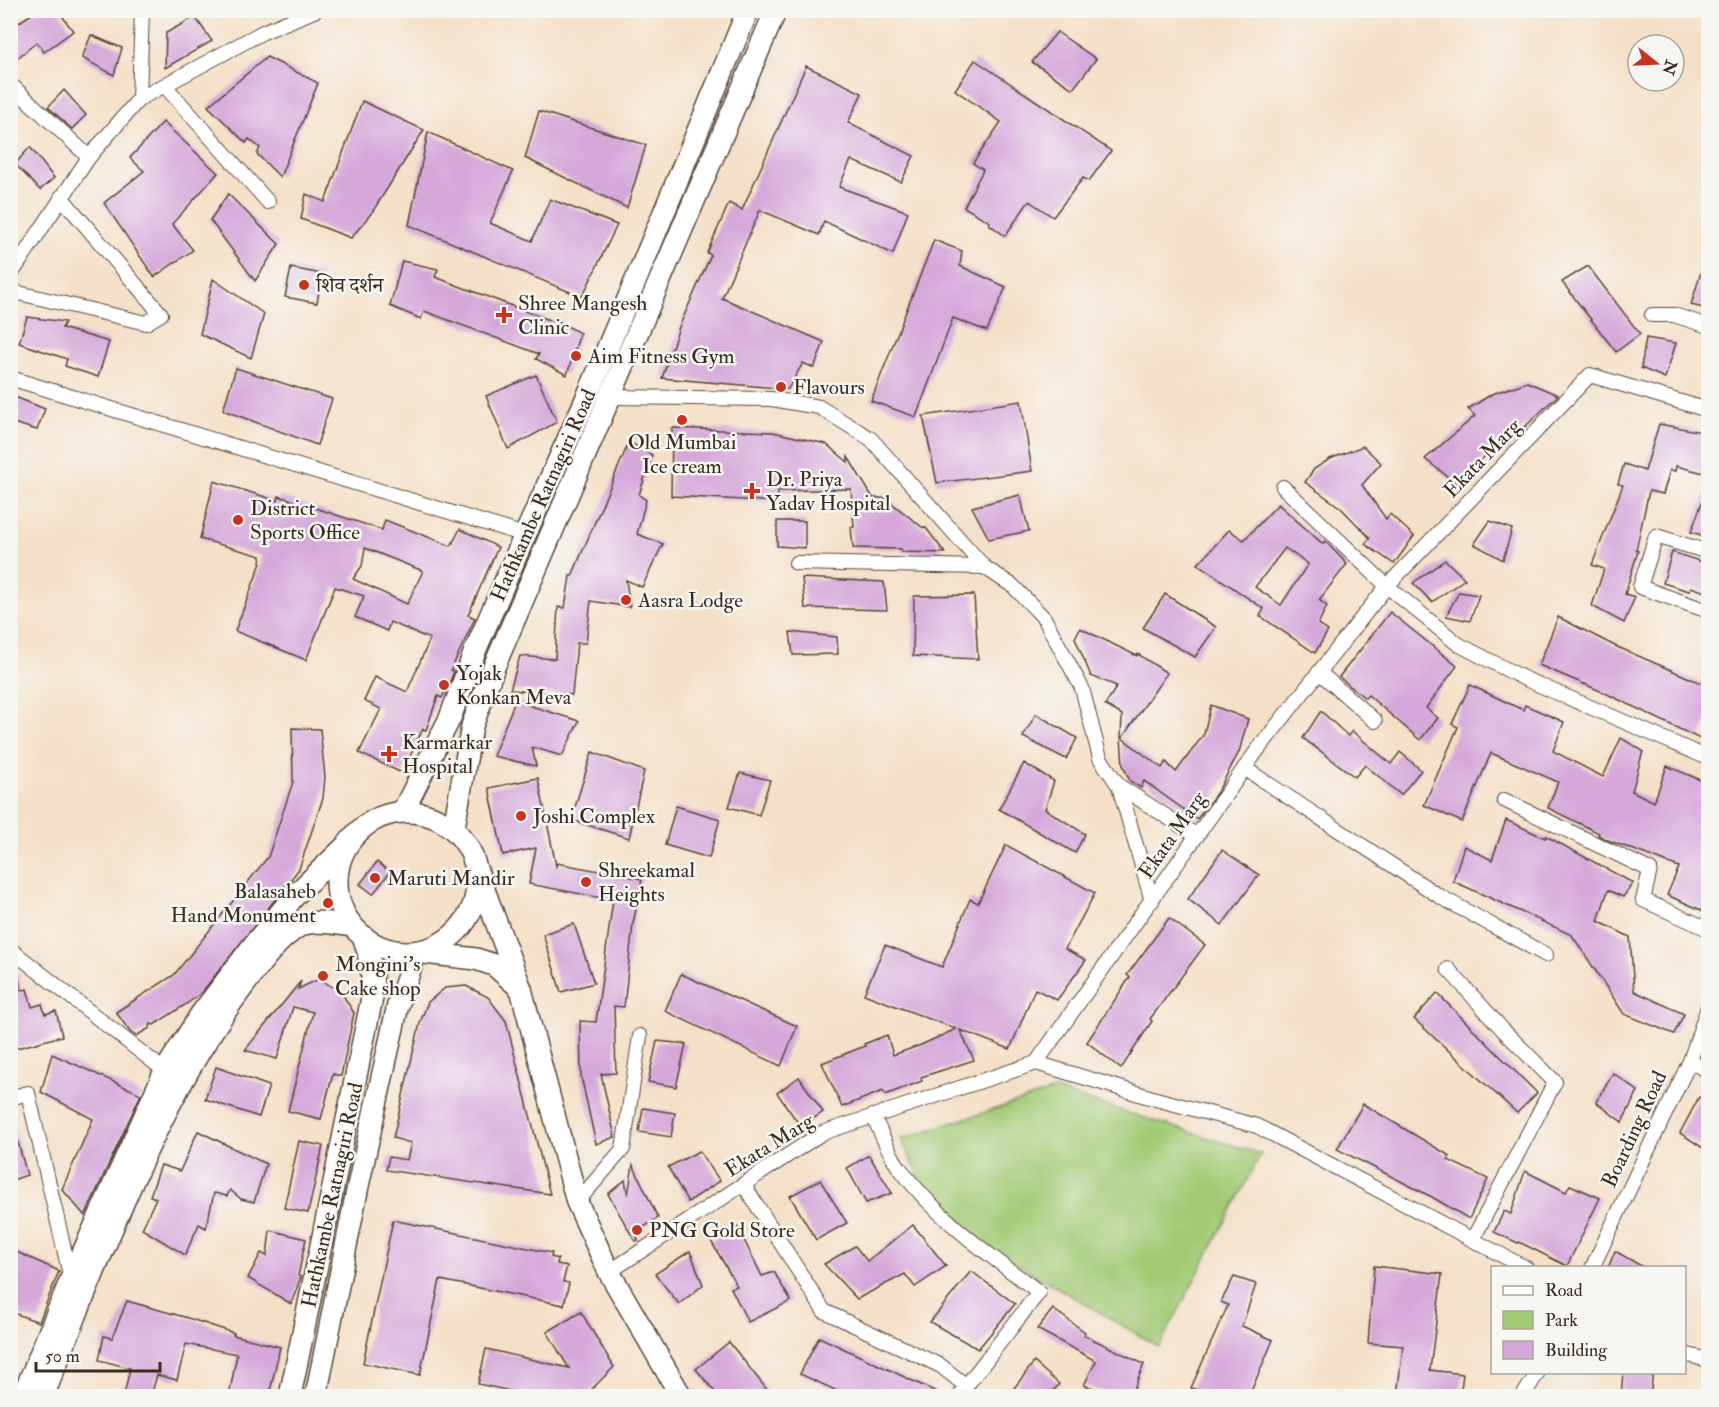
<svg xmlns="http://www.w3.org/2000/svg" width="1719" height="1407" viewBox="0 0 1719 1407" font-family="'IM FELL Double Pica','Noto Serif Devanagari',serif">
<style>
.green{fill:#a2ca75;stroke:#6e7a4a;stroke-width:1.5}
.building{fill:#d6a8da;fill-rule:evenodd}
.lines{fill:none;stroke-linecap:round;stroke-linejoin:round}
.street-casing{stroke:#574538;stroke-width:16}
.primary-casing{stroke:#574538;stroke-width:24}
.street{stroke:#fff;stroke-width:14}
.primary{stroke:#fff;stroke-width:21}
.poi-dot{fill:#c8321e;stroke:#f6f6f2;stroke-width:2}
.labels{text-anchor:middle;stroke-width:5;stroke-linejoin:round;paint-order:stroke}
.poi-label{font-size:21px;fill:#3b2a1e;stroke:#f6f6f2;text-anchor:start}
.street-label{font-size:21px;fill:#3b2a1e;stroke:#f6f6f2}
</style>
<rect width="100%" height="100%" fill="#f6f6f2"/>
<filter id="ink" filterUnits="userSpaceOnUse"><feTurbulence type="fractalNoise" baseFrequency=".0167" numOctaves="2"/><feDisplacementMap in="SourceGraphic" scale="12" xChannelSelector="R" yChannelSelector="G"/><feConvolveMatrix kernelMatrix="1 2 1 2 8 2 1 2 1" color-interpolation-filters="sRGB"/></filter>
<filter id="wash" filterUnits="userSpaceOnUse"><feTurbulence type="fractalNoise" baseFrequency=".008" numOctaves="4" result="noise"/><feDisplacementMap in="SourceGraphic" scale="24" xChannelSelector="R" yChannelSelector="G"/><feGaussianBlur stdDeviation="1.35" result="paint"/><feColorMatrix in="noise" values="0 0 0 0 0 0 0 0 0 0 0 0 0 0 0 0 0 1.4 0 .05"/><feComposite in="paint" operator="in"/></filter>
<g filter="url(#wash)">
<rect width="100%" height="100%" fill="#f4e0c8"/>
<polygon class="green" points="1055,1090 1261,1154 1159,1347 986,1246 922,1182 901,1139"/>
<g id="blocks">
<g class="building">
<polygon points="38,10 58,10 73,31 44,52 37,42 10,64 10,28"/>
<polygon points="195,17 212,41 165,68 166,33"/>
<polygon points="1057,32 1096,59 1073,89 1032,62"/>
<polygon points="91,35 122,48 114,75 82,58"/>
<polygon points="267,57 318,83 280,177 257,154 260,148 249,139 246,143 208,106"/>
<polygon points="975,60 1111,151 1089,181 1083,178 1053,217 1029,201 1005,236 989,224 990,222 964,207 983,170 973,163 1001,122 955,90"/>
<polygon points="806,66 862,93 848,123 914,156 901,182 851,160 839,187 908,212 893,254 824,221 819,235 760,210 722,298 824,342 814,368 803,363 788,389 662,378 679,327 711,255 707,253 729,203 742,210"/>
<polygon points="64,90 86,115 72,129 48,107"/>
<polygon points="362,101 424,130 373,211 351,238 301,219 306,194 325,202"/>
<polygon points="539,111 646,145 627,208 525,158"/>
<polygon points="163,122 218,173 172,224 193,250 154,277 104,203 144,171 130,158"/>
<polygon points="428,132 513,171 490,223 532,241 550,199 617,225 582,297 409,225"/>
<polygon points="30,147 54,178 40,190 15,164"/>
<polygon points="228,194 279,244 255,281 210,220"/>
<polygon points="934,240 962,251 960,266 1006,287 987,331 953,318 916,417 871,401"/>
<polygon points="1705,259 1708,259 1708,309 1691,305"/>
<polygon points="402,261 438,269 435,277 557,323 558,321 580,333 567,375 536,359 539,354 424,311 421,319 390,306"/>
<polygon points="1588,266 1640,334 1616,352 1562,282"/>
<polygon points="291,268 322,274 317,303 285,297"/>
<polygon points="213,279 264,314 251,358 200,334"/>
<polygon points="27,317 65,322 62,328 109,342 98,377 65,366 67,359 19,343"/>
<polygon points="1646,338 1676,343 1665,378 1641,368"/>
<polygon points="236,368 332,399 317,445 223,410"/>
<polygon points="536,375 557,422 508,449 486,396"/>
<polygon points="1527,382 1558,395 1505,446 1500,441 1457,484 1425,459 1475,416 1468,409 1492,394"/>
<polygon points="10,395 45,409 37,430 10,422"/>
<polygon points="1021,401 1032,471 937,483 923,416"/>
<polygon points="1659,424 1708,433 1708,474 1676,466 1675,471 1670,470 1663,494 1649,491 1636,550 1638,551 1625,594 1635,597 1624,623 1592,606 1604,569 1592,565 1623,485 1618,484 1624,464 1645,471"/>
<polygon points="672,428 773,432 826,444 848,462 848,457 873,498 885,498 922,527 926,528 945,553 901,552 901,549 853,548 851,527 854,527 851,489 778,491 778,502 671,496"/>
<polygon points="629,442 652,455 639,495 646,500 637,534 663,544 642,587 626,580 630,607 591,601 586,643 577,643 572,695 510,690 520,656 555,659 558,607 565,608 570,576 572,576"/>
<polygon points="1363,446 1381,463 1362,485 1386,519 1390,514 1414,536 1394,564 1365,544 1370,538 1341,508 1305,482 1314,469 1330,459"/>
<path d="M214,481L278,501L279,496L382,530L385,520L451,546L460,529L498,547L468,615L475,618L451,670L454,671L450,682L442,698L438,696L426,730L423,729L402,773L359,753L381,709L364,701L375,677L407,692L430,639L390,622L387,631L355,617L364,596L335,587L306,660L235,631L261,563L260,562L261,556L200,539ZM365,548L423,571L407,604L353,579L362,566Z"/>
<polygon points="1707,489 1708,489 1708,537 1691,532"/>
<polygon points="1020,495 1029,531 989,539 972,507"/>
<path d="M1278,504L1323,544L1325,541L1347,564L1319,600L1327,606L1318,624L1328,631L1315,653L1260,616L1264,609L1198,564L1229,530L1244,540ZM1285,548L1308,564L1281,605L1255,587Z"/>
<polygon points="777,521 805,521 805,548 777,546"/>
<polygon points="1490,521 1512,529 1503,560 1474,544"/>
<polygon points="1672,552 1708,564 1708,593 1691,587 1689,591 1663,583"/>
<polygon points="1445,560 1465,579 1432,602 1413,583"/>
<polygon points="802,578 884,582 887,610 805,608"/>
<polygon points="1459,592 1479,595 1470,621 1446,616"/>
<polygon points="1165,594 1216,627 1195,657 1143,628"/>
<polygon points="974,595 978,659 913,656 914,596"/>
<polygon points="1390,612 1457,666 1426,708 1438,718 1420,740 1368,695 1365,698 1339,677"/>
<polygon points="1558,617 1613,645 1708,686 1708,719 1700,739 1603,692 1539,665"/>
<polygon points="1080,628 1137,656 1138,654 1167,673 1122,738 1162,768 1166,762 1176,772 1204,734 1211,705 1248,719 1239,752 1218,791 1197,819 1144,781 1141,788 1130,781 1123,765 1121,737 1122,715 1105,705 1117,686 1091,676 1075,638"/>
<polygon points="790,632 837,637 838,654 793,655"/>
<polygon points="1470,685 1523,710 1525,705 1564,722 1553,751 1603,777 1621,738 1643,751 1632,791 1654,802 1667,766 1708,783 1708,913 1667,895 1679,867 1605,839 1598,835 1599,833 1548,808 1558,782 1491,753 1462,822 1424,805 1458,727 1452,724"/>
<polygon points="515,701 579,721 562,756 532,747 536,766 493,756"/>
<polygon points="1321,711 1348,736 1352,731 1391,764 1400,752 1421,770 1401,795 1365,765 1355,777 1303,738"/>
<polygon points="1036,714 1077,738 1066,759 1023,737"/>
<polygon points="292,728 320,729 325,777 323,798 299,869 202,992 188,1003 154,1025 151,1024 150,1028 136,1036 130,1032 116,1012 174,975 268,857 293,782"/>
<polygon points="592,752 644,771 629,838 571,820"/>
<polygon points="1024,763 1054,781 1045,809 1085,834 1075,853 999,809"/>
<polygon points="740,773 770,780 759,815 729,807"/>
<polygon points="538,778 556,866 557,863 642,879 633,924 624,1007 614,1006 616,1073 601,1074 615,1137 596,1144 581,1076 580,1021 596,1022 613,900 529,884 536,848 503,855 489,788"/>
<polygon points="676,806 720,819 709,858 665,845"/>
<polygon points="1506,820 1545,838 1546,836 1633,883 1623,897 1608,890 1598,921 1630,937 1634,991 1684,1014 1674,1034 1624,1014 1572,935 1453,881 1464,846 1492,860"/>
<polygon points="1006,845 1095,893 1065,949 1086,960 1057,1000 1035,989 1010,1049 960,1030 974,1060 921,1077 922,1081 885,1095 883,1091 842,1107 822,1063 865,1046 864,1044 887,1035 893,1055 921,1045 956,1029 864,994 885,945 942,967 970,899 978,903"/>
<polygon points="1222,850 1259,875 1222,925 1188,899"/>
<polygon points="377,862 390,872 373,894 360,884"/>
<polygon points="1169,918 1205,945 1150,1019 1152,1021 1121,1069 1087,1042 1130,977 1127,975"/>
<polygon points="574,924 594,983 561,992 543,934"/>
<polygon points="14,963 22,990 27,989 32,1007 42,1004 45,1014 56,1011 62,1036 10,1050 10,964"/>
<polygon points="681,974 797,1026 781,1066 665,1011"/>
<polygon points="319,979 341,992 354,1013 341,1076 333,1074 321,1119 288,1111 313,1012 293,1007 277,1059 245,1050 301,981 298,989"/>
<polygon points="466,986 488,997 506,1021 550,1194 386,1170 389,1157 407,1160 411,1143 393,1138 420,1023 428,1002 445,988"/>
<polygon points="1437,993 1537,1093 1517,1113 1414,1019"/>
<polygon points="657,1041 686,1044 676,1087 648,1082"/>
<polygon points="52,1054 141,1094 85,1216 62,1189 93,1119 41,1092"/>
<polygon points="216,1067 269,1086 259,1117 205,1099"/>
<polygon points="1613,1073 1638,1091 1622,1122 1596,1102"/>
<polygon points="799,1077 823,1112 801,1127 777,1093"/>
<polygon points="1699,1097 1708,1103 1708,1140 1703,1148 1680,1133"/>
<polygon points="1363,1104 1450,1156 1448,1160 1488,1179 1469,1219 1432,1197 1337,1149"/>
<polygon points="643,1108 675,1113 671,1137 639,1132"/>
<polygon points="10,1131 15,1131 27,1175 10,1181"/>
<polygon points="198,1131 266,1164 254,1202 241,1199 230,1190 227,1196 214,1193 206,1228 199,1224 185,1255 142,1229 156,1198 150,1196 161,1165 180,1171"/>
<polygon points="299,1141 323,1146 308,1213 284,1208"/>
<polygon points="699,1151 720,1181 688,1202 668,1167"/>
<polygon points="869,1155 892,1193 866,1203 847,1168"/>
<polygon points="633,1165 658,1218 636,1232 638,1240 635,1241 608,1194 625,1180 628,1195"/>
<polygon points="1525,1171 1566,1192 1570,1185 1600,1198 1567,1266 1519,1242 1518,1243 1494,1232 1504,1211 1511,1214"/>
<polygon points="820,1180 847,1223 816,1240 790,1196"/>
<polygon points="393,1220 552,1253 551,1257 558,1259 557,1264 567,1266 563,1282 569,1283 564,1305 440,1280 420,1375 363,1363"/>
<polygon points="913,1225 946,1266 915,1287 905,1274 857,1299 824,1264 855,1246 867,1261"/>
<polygon points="737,1226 762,1276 774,1272 791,1301 748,1322 731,1288 737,1286 711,1241"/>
<polygon points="270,1230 306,1239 298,1276 301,1277 291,1304 248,1278 261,1253 267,1256"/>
<polygon points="10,1249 59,1271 39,1322 10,1312"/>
<polygon points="690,1251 703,1285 679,1304 655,1274"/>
<polygon points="1615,1251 1645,1268 1608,1268"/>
<polygon points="1374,1266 1442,1274 1430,1370 1463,1374 1460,1396 1397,1396 1403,1346 1368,1343"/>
<polygon points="971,1271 1015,1304 978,1349 930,1322"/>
<polygon points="1234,1277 1256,1284 1242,1326 1273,1340 1249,1396 1214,1396 1191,1388 1228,1305 1221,1302"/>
<polygon points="127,1301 188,1318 234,1333 233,1335 280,1347 269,1396 229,1396 237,1354 186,1344 177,1380 157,1375 151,1396 124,1396 130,1368 99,1360 104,1336 112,1338"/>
<polygon points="1053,1309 1085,1332 1084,1335 1144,1364 1131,1396 1115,1396 1084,1385 1096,1361 1037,1329"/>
<polygon points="581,1312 614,1367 585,1396 533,1396 478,1384 486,1349 569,1368 547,1332"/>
<polygon points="819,1337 945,1396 848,1396 800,1374"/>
<polygon points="729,1342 772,1396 718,1396 696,1369"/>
<polygon points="1034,1362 1059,1384 1049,1396 1008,1396"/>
<polygon points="1623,1372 1653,1372 1650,1396 1621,1396"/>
</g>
</g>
</g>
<g filter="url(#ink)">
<use href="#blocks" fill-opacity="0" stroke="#574538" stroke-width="1.5"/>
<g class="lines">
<defs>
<g id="street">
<polyline points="10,84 89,157"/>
<polyline points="165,86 268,202"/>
<polyline points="139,99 142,10"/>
<polyline points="10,276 89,157 139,99 263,32 316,10"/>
<polyline points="10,291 146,323 161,314 61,197"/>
<polyline points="1652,315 1674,315 1708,326"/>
<polyline points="10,378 525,535"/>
<polyline points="610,397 771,399 819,407 871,439 984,567 1013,586 1044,618 1082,688 1100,758 1119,786 1152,901"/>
<polyline points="1283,487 1387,586 1458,644 1523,678 1708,758"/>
<polyline points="1708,552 1656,536 1640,587 1708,611"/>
<polyline points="796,563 984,567"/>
<polyline points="1319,672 1375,721"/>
<polyline points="1244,768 1439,896 1546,955"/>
<polyline points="1119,786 1197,836"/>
<polyline points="1504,800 1650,870 1643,900 1708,929"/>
<polyline points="10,949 165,1071"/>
<polyline points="1448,969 1504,1031 1555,1082 1473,1239"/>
<polyline points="1690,1061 1708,1071"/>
<polyline points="1036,1063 1156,1099 1257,1126 1526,1268"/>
<polyline points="10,1098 28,1093 71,1279"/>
<path d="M873,1116C881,1132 888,1151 898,1166C936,1218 988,1254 1039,1292L966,1386"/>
<polyline points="744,1185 824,1311 941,1366 966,1386 960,1396"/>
<polyline points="577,1202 623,1149 640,1036"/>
<polyline points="1592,1268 1690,1061 1708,1007"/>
<polyline points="609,1272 822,1133 1036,1063 1256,752 1387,586 1590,375 1708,410"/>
<polyline points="1684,1354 1708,1360"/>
<polyline points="1523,1396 1538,1372"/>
</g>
<g id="primary">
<polyline points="403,811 450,718 475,651 525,535 591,388 748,10"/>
<circle cx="407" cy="882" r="70"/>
<polyline points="454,827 472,726 494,667 776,10"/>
<polyline points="477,871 521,989 577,1202 609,1272 681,1396"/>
<polyline points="23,1396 71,1279 165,1071 201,1014 255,943 296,894 347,845"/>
<path d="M43,1396C101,1258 154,1104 245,984C260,964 276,941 298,927C313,918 336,924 352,926"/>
<path d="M290,1396L373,993C373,973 370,955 363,936"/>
<polyline points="316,1396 358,1186 398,1005 416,952 476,959 494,965 521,989"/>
</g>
</defs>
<use href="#street" class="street-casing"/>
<use href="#primary" class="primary-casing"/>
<use href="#street" class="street"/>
<use href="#primary" class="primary"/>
</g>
</g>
<g class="poi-dot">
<circle cx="304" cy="285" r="6"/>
<path d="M501 306h6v6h6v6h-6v6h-6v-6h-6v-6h6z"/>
<circle cx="576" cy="356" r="6"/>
<circle cx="781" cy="387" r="6"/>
<circle cx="682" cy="420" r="6"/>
<path d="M749 482h6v6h6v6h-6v6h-6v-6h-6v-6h6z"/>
<circle cx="238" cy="520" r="6"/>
<circle cx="626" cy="600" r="6"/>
<circle cx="444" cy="685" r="6"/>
<path d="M386 745h6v6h6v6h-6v6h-6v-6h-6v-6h6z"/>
<circle cx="521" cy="816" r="6"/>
<circle cx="375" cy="878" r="6"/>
<circle cx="586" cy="882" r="6"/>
<circle cx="328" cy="903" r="6"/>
<circle cx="323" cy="976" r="6"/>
<circle cx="637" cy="1230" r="6"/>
</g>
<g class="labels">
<g class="poi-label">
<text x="316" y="292">शिव दर्शन</text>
<text x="518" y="310">Shree Mangesh<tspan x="518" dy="24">Clinic</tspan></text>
<text x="588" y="363">Aim Fitness Gym</text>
<text x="793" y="394">Flavours</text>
<text x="682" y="449" text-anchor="middle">Old Mumbai<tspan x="682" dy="24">Ice cream</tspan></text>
<text x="766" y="486">Dr. Priya<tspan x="766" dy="24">Yadav Hospital</tspan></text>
<text x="250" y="515">District<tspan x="250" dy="24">Sports Office</tspan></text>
<text x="638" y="607">Aasra Lodge</text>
<text x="456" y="680">Yojak<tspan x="456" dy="24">Konkan Meva</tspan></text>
<text x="402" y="749">Karmarkar<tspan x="402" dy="24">Hospital</tspan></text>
<text x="533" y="823">Joshi Complex</text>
<text x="598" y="877">Shreekamal<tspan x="598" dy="24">Heights</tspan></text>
<text x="387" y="885">Maruti Mandir</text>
<text x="316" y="898" text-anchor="end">Balasaheb<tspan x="316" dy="24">Hand Monument</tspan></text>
<text x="335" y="971">Mongini's<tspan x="335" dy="24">Cake shop</tspan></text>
<text x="649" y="1237">PNG Gold Store</text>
</g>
<g class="street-label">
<text transform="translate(1482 458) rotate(-46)" y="7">Ekata Marg</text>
<text transform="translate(543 495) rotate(-66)" y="7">Hathkambe Ratnagiri Road</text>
<text transform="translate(1172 835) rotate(-55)" y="7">Ekata Marg</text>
<text transform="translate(1634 1129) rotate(-65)" y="7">Boarding Road</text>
<text transform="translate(769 1145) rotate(-32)" y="7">Ekata Marg</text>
<text transform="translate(332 1195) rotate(-78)" y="7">Hathkambe Ratnagiri Road</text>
</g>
</g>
<rect width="1719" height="1407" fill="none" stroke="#f6f6f2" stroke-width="36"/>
<rect x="1491" y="1266" width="195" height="108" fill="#f6f6f2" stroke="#aba49d" stroke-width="1.5"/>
<rect x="1503" y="1286" width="30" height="9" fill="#ffffff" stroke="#aba49d" stroke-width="1.5"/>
<text x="1545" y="1296" font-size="18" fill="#3b2a1e">Road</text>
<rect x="1503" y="1311" width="30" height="18" fill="#a2ca75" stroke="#aba49d" stroke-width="1.5"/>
<text x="1545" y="1326" font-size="18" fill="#3b2a1e">Park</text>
<rect x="1503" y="1341" width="30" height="18" fill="#d6a8da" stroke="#aba49d" stroke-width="1.5"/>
<text x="1545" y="1356" font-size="18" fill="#3b2a1e">Building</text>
<g transform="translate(1656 63) rotate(108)"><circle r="28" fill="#f6f6f2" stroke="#aba49d" stroke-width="1.5"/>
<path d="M0-4.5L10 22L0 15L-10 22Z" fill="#c8321e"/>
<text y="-9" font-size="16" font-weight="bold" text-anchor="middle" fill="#3b2a1e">N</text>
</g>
<path d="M36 1362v9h124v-9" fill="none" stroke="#3b2a1e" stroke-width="3"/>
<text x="45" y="1362" font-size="18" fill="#3b2a1e" stroke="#f6f6f2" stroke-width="4.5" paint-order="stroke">50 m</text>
</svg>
